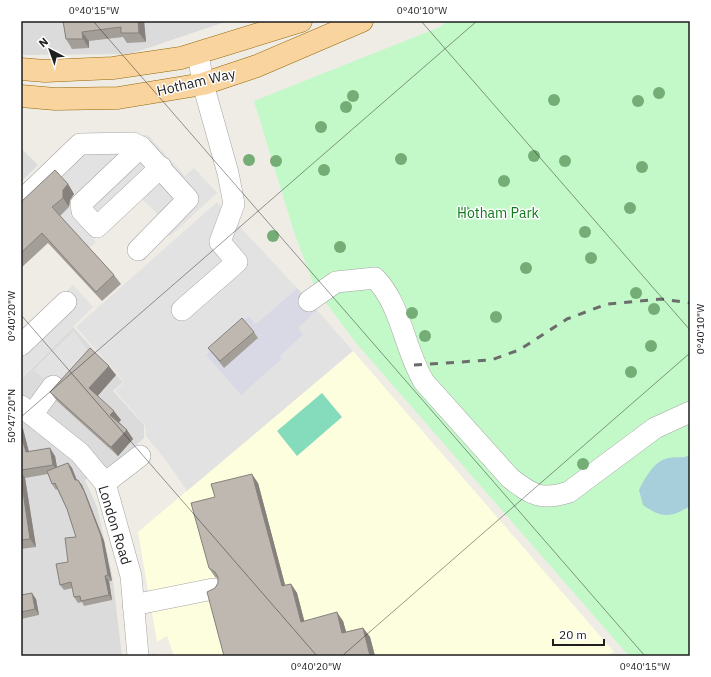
<svg xmlns="http://www.w3.org/2000/svg" width="711" height="677" viewBox="0 0 711 677" font-family="'IBM Plex Sans',sans-serif">
<style>
.residential{fill:#dcdbdb}
.education{fill:#fdfede}
.park{fill:#c3f8c8}
.pitch{fill:#85dcbc}
.parking{fill:#e2e2e2}
.plaza{fill:#d9d9e5}
.water{fill:#a6cedb}
.lines{fill:none;stroke-linecap:round;stroke-linejoin:round}
.minor-casing{stroke:#a5a5a5;stroke-width:22}
.major-casing{stroke:#946804;stroke-width:23}
.minor{stroke:#fff;stroke-width:21}
.major{stroke:#f9d49f;stroke-width:22}
.rail{stroke:#6c6c6c;stroke-width:3;stroke-dasharray:8 8;stroke-linecap:butt}
.tree{fill:#74ad75}
.wall{fill:#a49e98}
.shaded-wall{fill:#86817c}
.building{fill:#bfb8b1;stroke:#86817c}
.ticks{fill:none;stroke:#1e1e1e;stroke-width:1;stroke-opacity:0.45}
.labels{text-anchor:middle;stroke-width:3;stroke-linejoin:round;paint-order:stroke}
.street-label{font-size:14px;fill:#1e1e1e;stroke:#fff}
.park-label{font-size:14px;fill:#0f7a1a;stroke:#fff}
.neatline{fill:none;stroke:#1e1e1e;stroke-width:1.5}
.ticks-label{font-size:10px;text-anchor:middle;fill:#1e1e1e}
</style>
<rect width="100%" height="100%" fill="#efece5"/>
<g class="residential">
<polygon points="21,21 228,21 130,54 21,55"/>
<polygon points="21,148 38,165 21,182"/>
<polygon points="73,327 123,382 113,391 144,425 144,438 119,460 85,480 97,507 112,574 122,656 21,656 21,379"/>
</g>
<polygon class="education" points="353,351 614,652 606,656 174,656 167,636 157,642 138,532"/>
<polygon class="park" points="447,21 690,21 690,656 629,656 356,343 315,288 294,232 254,101 440,27"/>
<polygon class="pitch" points="322,393 342,417 297,456 277,431"/>
<g class="parking">
<polygon points="78,135 148,135 185,176 194,168 217,193 170,236 158,224 162,218 136,193 93,239 96,242 89,248 60,216 79,198 48,164"/>
<polygon points="217,202 297,288 256,324 249,316 241,394 282,359 280,356 303,335 297,328 317,310 353,351 187,491 168,463 146,436 145,425 115,391 124,382 76,327"/>
<polygon points="73,285 93,307 21,378 21,334"/>
<polygon points="74,331 91,356 58,390 33,370"/>
</g>
<polygon class="plaza" points="297,288 317,310 298,328 303,335 280,356 282,359 241,395 206,355 249,316 256,324"/>
<path class="water" d="M690,455V506C671,518 661,518 643,505L639,490C646,477 653,462 668,458C676,456 682,459 690,455Z"/>
<g class="lines">
<defs>
<g id="minor">
<polyline points="141,147 81,204 82,211 97,227 161,167"/>
<polyline points="21,201 80,144 133,143 141,147 188,199 138,250"/>
<path d="M309,301L336,282L375,278C402,306 404,349 424,382L510,478C532,495 541,501 569,492L655,428L690,412"/>
<polyline points="182,310 237,262 220,242 234,204 228,173 203,84 198,53"/>
<polyline points="21,345 66,302"/>
<polyline points="21,406 80,453 105,483 131,576 138,656"/>
<polyline points="32,415 53,386"/>
<polyline points="105,483 140,456"/>
<polyline points="133,605 213,589"/>
</g>
<g id="major">
<polyline points="21,69 45,71 113,68 181,58 301,21"/>
<polyline points="21,96 55,99 118,98 203,84 257,66 362,21"/>
</g>
</defs>
<use href="#minor" class="minor-casing"/>
<use href="#major" class="major-casing"/>
<use href="#minor" class="minor"/>
<use href="#major" class="major"/>
<polyline class="rail" points="414,365 491,360 519,350 567,319 607,304 661,299 690,303"/>
</g>
<g class="tree">
<circle cx="659" cy="93" r="6"/>
<circle cx="353" cy="96" r="6"/>
<circle cx="554" cy="100" r="6"/>
<circle cx="638" cy="101" r="6"/>
<circle cx="346" cy="107" r="6"/>
<circle cx="321" cy="127" r="6"/>
<circle cx="534" cy="156" r="6"/>
<circle cx="401" cy="159" r="6"/>
<circle cx="249" cy="160" r="6"/>
<circle cx="276" cy="161" r="6"/>
<circle cx="565" cy="161" r="6"/>
<circle cx="642" cy="167" r="6"/>
<circle cx="324" cy="170" r="6"/>
<circle cx="504" cy="181" r="6"/>
<circle cx="630" cy="208" r="6"/>
<circle cx="465" cy="212" r="6"/>
<circle cx="585" cy="232" r="6"/>
<circle cx="273" cy="236" r="6"/>
<circle cx="340" cy="247" r="6"/>
<circle cx="591" cy="258" r="6"/>
<circle cx="526" cy="268" r="6"/>
<circle cx="636" cy="293" r="6"/>
<circle cx="654" cy="309" r="6"/>
<circle cx="412" cy="313" r="6"/>
<circle cx="496" cy="317" r="6"/>
<circle cx="425" cy="336" r="6"/>
<circle cx="651" cy="346" r="6"/>
<circle cx="631" cy="372" r="6"/>
<circle cx="583" cy="464" r="6"/>
</g>
<g class="wall">
<polygon points="63,21 144,21 146,42 127,43 123,37 89,41 89,48 72,49 66,39"/>
<polygon points="68,184 74,194 70,200 69,207 60,216 114,275 121,284 102,301 48,243 21,268 21,202"/>
<polygon points="254,332 258,338 224,368 213,354 208,348"/>
<polygon points="116,375 97,396 121,420 119,422 127,430 133,439 118,456 57,401 50,392"/>
<polygon points="21,426 23,429 29,452 55,456 57,467 68,463 72,468 77,480 82,485 87,497 104,541 112,581 109,581 112,600 84,606 82,602 78,603 74,597 73,588 64,590 60,585 76,537 67,509 57,489 56,490 52,484 48,474 25,478 36,547 21,549"/>
<polygon points="258,483 285,585 291,584 297,593 304,621 343,621 346,632 363,628 370,637 375,656 215,588 218,583 218,579 215,577 209,568 215,497"/>
<polygon points="21,595 36,599 39,615 21,619"/>
</g>
<g class="shaded-wall">
<polygon points="138,21 144,21 146,42 139,33"/>
<polygon points="82,32 89,41 89,48 83,39"/>
<polygon points="68,184 74,194 70,200 69,207 63,198 63,190"/>
<polygon points="109,366 116,375 96,398 89,388"/>
<polygon points="114,411 121,420 117,424 110,415"/>
<polygon points="21,426 23,429 31,460 26,452 21,435"/>
<polygon points="127,430 133,439 118,456 111,447"/>
<polygon points="50,448 55,456 58,473 53,465"/>
<polygon points="68,463 72,468 79,486 75,480"/>
<polygon points="21,472 25,478 36,547 30,539 21,478"/>
<polygon points="252,474 258,483 288,596 282,586"/>
<polygon points="78,480 82,485 87,497 104,541 112,581 108,575"/>
<polygon points="105,576 109,581 112,600 109,595"/>
<polygon points="291,584 297,593 307,631 301,622"/>
<polygon points="32,593 36,599 39,615 35,609"/>
<polygon points="337,612 343,621 349,642 342,633"/>
<polygon points="363,628 370,637 375,656 370,656"/>
</g>
<g class="building">
<polygon points="63,21 138,21 139,33 121,33 121,27 82,32 83,39 66,39"/>
<polygon points="55,170 68,184 63,190 63,198 52,207 114,275 96,292 42,233 21,253 21,202"/>
<polygon points="242,318 254,332 220,361 208,348"/>
<polygon points="90,348 109,366 89,388 114,411 110,415 127,430 111,447 50,392"/>
<polygon points="21,435 26,452 50,448 53,465 21,470"/>
<polygon points="68,463 75,480 78,480 84,491 101,536 108,575 105,576 109,595 81,601 80,596 74,597 71,582 60,585 56,564 68,562 65,538 76,537 67,509 55,483 52,484 47,471"/>
<polygon points="252,474 282,586 291,584 301,622 337,612 342,633 363,628 370,656 224,656 207,592 215,588 218,583 218,577 215,572 209,568 191,503 215,497 211,484"/>
<polygon points="21,478 30,539 21,540"/>
<polygon points="32,593 35,609 21,612 21,595"/>
<polygon points="152,655 160,656 151,656"/>
</g>
<path class="ticks" d="M93,21L645,656M421,21L690,330M21,315L317,656M21,417L477,21M342,656L690,353"/>
<g class="labels">
<g class="street-label">
<text transform="translate(196 82) rotate(-13)" y="5">Hotham Way</text>
<text transform="translate(115 525) rotate(73)" y="5">London Road</text>
</g>
<g class="park-label">
<text x="498" y="218">Hotham Park</text>
</g>
</g>
<rect width="711" height="677" fill="none" stroke="#ffffff" stroke-width="44"/>
<g transform="translate(50 50) rotate(319)" stroke="#ffffff" stroke-width="3" paint-order="stroke">
<path d="M0-3L7 15L0 10L-7 15Z" fill="#1e1e1e"/>
<text y="-6" font-size="11" font-weight="bold" text-anchor="middle" fill="#1e1e1e">N</text>
</g>
<path d="M553 639v6h51v-6" fill="none" stroke="#1e1e1e" stroke-width="2"/>
<text x="559" y="639" font-size="12" fill="#1e1e1e" stroke="#ffffff" stroke-width="3" paint-order="stroke">20 m</text>
<rect x="22" y="22" width="667" height="633" class="neatline"/>
<g class="ticks-label">
<text x="94" y="14">0°40'15"W</text>
<text x="422" y="14">0°40'10"W</text>
<text transform="translate(11 316) rotate(-90)" y="4">0°40'20"W</text>
<text transform="translate(700 329) rotate(-90)" y="4">0°40'10"W</text>
<text transform="translate(11 416) rotate(-90)" y="4">50°47'20"N</text>
<text x="316" y="670">0°40'20"W</text>
<text x="645" y="670">0°40'15"W</text>
</g>
</svg>
